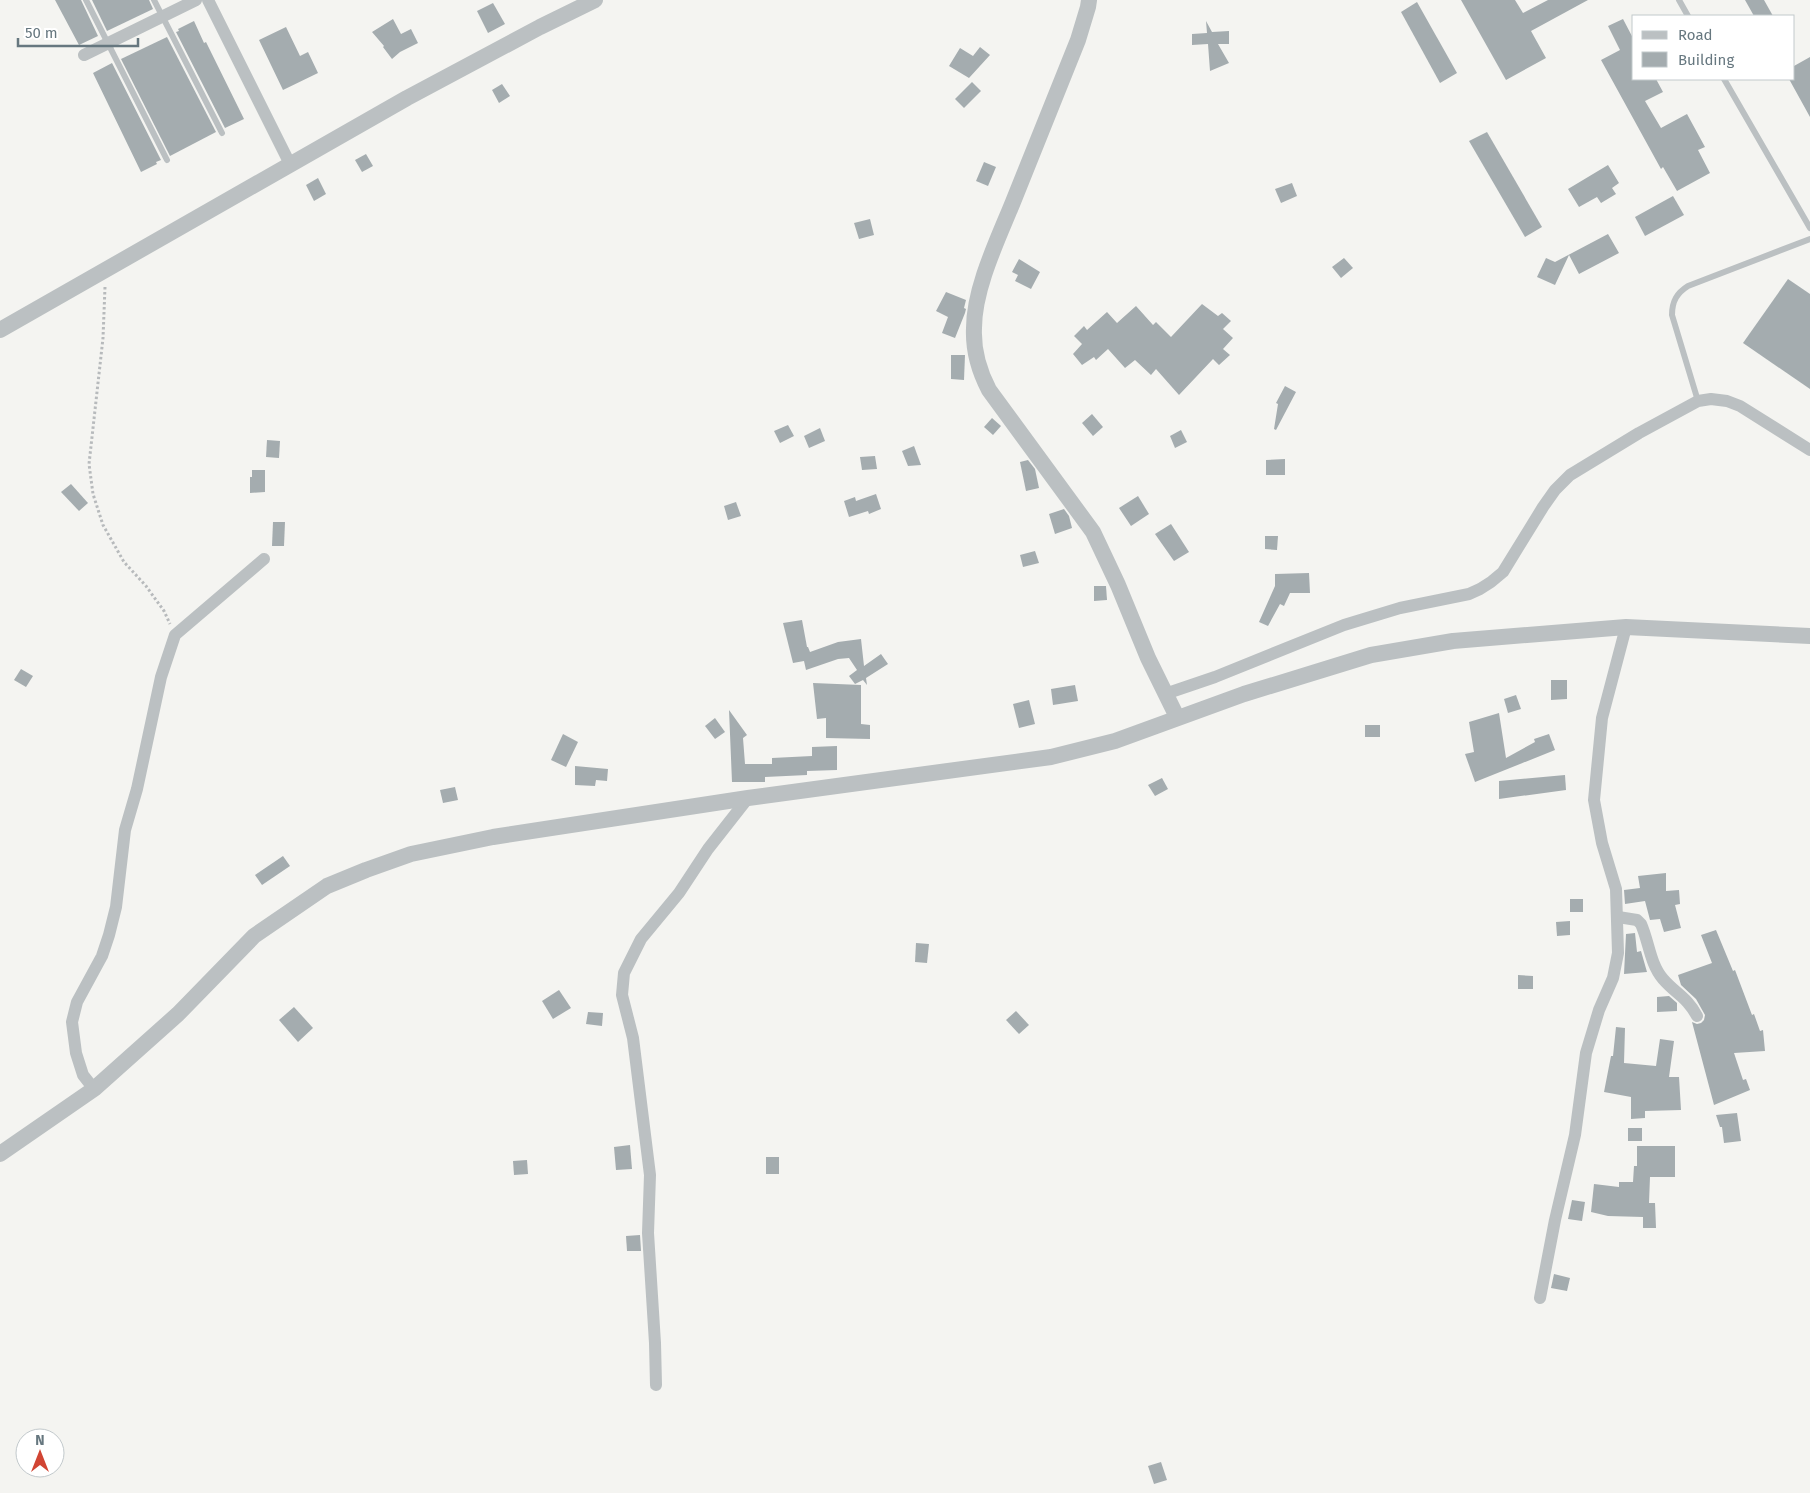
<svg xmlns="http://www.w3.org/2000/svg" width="1810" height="1493" viewBox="0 0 1810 1493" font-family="'Fira Sans',sans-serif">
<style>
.building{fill:#a4acaf}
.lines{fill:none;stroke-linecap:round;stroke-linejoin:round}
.path{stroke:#b7babc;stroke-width:3;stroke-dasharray:2.5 2.5;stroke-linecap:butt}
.service{stroke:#bbc0c2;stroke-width:6}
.minor{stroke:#bbc0c2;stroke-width:12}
.tertiary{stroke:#bbc0c2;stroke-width:16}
</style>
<rect width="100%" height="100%" fill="#f4f4f1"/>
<g class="building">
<polygon points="55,0 81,0 98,36 79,45"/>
<polygon points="92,0 149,0 153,9 107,31"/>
<polygon points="1461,0 1515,0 1523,13 1548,0 1588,0 1531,31 1546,58 1506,80"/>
<polygon points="1745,0 1764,0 1773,16 1754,16"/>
<polygon points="1417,2 1457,73 1440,83 1401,12"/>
<polygon points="493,3 505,24 488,33 477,11"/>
<polygon points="393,19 401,34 411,29 418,43 400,52 392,59 383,47 384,46 372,32"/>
<polygon points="1623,19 1634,40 1634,79 1656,79 1663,92 1645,101 1661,128 1687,114 1705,147 1698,150 1710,173 1677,191 1663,167 1661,169 1601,60 1620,50 1608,26"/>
<polygon points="194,21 204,43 206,42 244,119 225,128 176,32 179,31 178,29"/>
<polygon points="1206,21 1212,32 1229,31 1229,44 1218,44 1229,63 1210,71 1208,44 1192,45 1192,34 1207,33"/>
<polygon points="286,27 300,56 308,52 318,73 283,90 259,40"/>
<polygon points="167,37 216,132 170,156 121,59"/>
<polygon points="980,47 990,55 969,78 949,66 960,48 973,56"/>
<polygon points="1810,57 1810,117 1789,79 1794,79 1794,66"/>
<polygon points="112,63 161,160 156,162 157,164 141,172 93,73"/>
<polygon points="972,82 981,91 964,108 955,99"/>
<polygon points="502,84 510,96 499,103 492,90"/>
<polygon points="1487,132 1542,227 1525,237 1469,141"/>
<polygon points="366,154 373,166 362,172 355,160"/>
<polygon points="984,162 996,167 988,186 976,181"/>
<polygon points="1608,165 1619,183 1612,188 1616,194 1601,203 1597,197 1579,207 1568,189"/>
<polygon points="318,178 326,194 314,201 306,185"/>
<polygon points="1292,183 1297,196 1281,203 1275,189"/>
<polygon points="1673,196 1684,215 1645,236 1635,217"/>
<polygon points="870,219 874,235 859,239 854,223"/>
<polygon points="1608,234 1619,253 1579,274 1569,255 1555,285 1537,277 1546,258 1555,262"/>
<polygon points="1344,258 1353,268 1341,278 1332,267"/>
<polygon points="1019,259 1040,272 1031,289 1015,281 1018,275 1012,272"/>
<polygon points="1788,279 1810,294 1810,389 1743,343"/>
<polygon points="946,292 966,300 964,308 966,309 965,313 955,338 942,333 948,317 936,311"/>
<polygon points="1202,304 1218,316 1222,313 1231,321 1223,329 1233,338 1223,349 1230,355 1219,365 1213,359 1179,395 1156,369 1151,375 1135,360 1125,368 1108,349 1096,360 1094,357 1082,365 1073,354 1082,344 1074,336 1084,326 1087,330 1107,312 1117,323 1136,306 1153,325 1156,322 1171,337"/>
<polygon points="951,355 965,355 964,380 951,379"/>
<polygon points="1285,386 1296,392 1276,430 1274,429 1278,404 1276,403"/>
<polygon points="1092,414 1103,427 1093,436 1082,423"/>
<polygon points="992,418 1001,426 993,435 984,427"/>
<polygon points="788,425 794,436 780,443 774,431"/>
<polygon points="820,428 825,441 809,448 804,436"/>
<polygon points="1181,430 1187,442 1175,448 1170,436"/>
<polygon points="267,440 280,441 279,458 266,457"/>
<polygon points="914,446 921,465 908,466 902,451"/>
<polygon points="875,456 877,469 862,470 860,457"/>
<polygon points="1285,459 1285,475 1266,475 1266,460"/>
<polygon points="1028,460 1035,469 1039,488 1026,491 1020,462"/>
<polygon points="252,470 265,470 265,492 250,493 250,477 252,477"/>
<polygon points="71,484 88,503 79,511 61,492"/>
<polygon points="876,494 881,509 869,514 868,511 849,517 844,501 855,497 856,501"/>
<polygon points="1138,496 1149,514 1131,526 1119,508"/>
<polygon points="736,502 741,516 728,520 724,506"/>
<polygon points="1064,509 1069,516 1072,528 1055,534 1049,514"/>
<polygon points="273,522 285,522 284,546 272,546"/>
<polygon points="1171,524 1189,552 1174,561 1155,534"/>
<polygon points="1265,536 1278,536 1277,550 1265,549"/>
<polygon points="1035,551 1039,563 1023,567 1020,555"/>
<polygon points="1309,573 1310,593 1290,593 1284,606 1280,604 1268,626 1259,622 1275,586 1275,574"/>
<polygon points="1094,586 1106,586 1107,600 1094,601"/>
<polygon points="802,620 807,647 808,647 810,652 838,642 861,639 864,666 881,654 888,664 866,678 867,685 863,680 855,684 849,676 857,670 849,658 838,659 806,670 804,661 793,663 783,623"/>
<polygon points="21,669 33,676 26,687 14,680"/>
<polygon points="1551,680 1567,680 1567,699 1551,700"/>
<polygon points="813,683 861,685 861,724 870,725 870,739 826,738 826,718 817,719"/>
<polygon points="1075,685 1078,701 1053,705 1051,689"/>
<polygon points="1516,695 1521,709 1508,713 1504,699"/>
<polygon points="1029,700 1035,724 1019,728 1013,704"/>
<polygon points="729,710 747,735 743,738 745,764 772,764 772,758 812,756 812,747 837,746 837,770 807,771 807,775 765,777 765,782 732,782"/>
<polygon points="1499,713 1506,758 1535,742 1534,739 1549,734 1555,750 1475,782 1465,754 1474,752 1469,722"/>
<polygon points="715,718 725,732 715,739 705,726"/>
<rect x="1365" y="725" width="15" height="12"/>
<polygon points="563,734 578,742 566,767 551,760"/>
<polygon points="575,766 608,769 607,781 596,780 595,786 575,785"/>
<polygon points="1565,775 1566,790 1499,799 1499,781"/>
<polygon points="1162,778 1168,789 1155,796 1148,785"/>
<polygon points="455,787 458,800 443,803 440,790"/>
<polygon points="283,856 290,866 262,885 255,875"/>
<polygon points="1666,873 1666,891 1679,890 1680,904 1675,905 1681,928 1664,932 1660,919 1650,920 1645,901 1625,904 1624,890 1640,888 1638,876"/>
<rect x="1570" y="899" width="13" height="13"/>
<polygon points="1570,921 1570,935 1557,936 1556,922"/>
<polygon points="1716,930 1733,971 1735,970 1752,1015 1754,1014 1760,1031 1763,1030 1765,1051 1734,1053 1743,1080 1746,1079 1750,1090 1714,1105 1692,1022 1697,1024 1701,1023 1704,1020 1705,1015 1696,999 1681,985 1678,975 1712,963 1701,935"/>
<polygon points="1635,933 1637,952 1641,951 1647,972 1624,974 1626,934"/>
<polygon points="916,943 929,944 927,963 915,962"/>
<polygon points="1518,975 1533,976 1533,989 1518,989"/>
<polygon points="559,990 571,1008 553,1019 542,1001"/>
<polygon points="1669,996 1677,1003 1677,1011 1657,1012 1657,997"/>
<polygon points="294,1007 313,1028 298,1042 279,1020"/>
<polygon points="1016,1011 1029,1025 1019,1034 1006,1020"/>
<polygon points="588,1012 603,1013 602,1026 586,1024"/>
<polygon points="1616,1027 1625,1028 1624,1063 1656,1066 1660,1039 1674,1041 1669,1077 1679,1077 1681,1110 1645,1111 1645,1118 1631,1119 1631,1097 1604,1092 1611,1056 1613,1056"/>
<polygon points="1737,1113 1741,1141 1724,1143 1722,1127 1720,1127 1716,1115"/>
<rect x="1628" y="1128" width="14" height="13"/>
<polygon points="630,1145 632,1169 616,1170 614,1147"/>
<polygon points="1637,1146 1675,1146 1675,1177 1650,1177 1649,1203 1655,1203 1656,1228 1643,1228 1643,1217 1608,1216 1591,1212 1594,1184 1619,1187 1619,1182 1633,1182 1634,1166 1637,1166"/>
<rect x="766" y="1157" width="13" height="17"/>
<polygon points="527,1160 528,1174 514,1175 513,1161"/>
<polygon points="1572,1200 1585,1202 1582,1221 1568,1219"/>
<polygon points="640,1235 641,1251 627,1251 626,1236"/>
<polygon points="1554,1274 1570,1278 1567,1291 1551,1288"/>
<polygon points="1161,1462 1167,1480 1154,1484 1148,1466"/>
</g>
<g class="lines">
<polyline class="path" points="105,287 103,338 89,464 93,494 103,525 124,562 146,586 164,611 170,624"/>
<g class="service">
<polyline points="86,0 167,160"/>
<polyline points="154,0 222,133"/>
<polyline points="1679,0 1688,16"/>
<polyline points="1724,79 1810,228"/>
<path d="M1698,401L1672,315C1672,301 1677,293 1688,286L1810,239"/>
</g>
<g class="minor">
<polyline points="208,0 290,164"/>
<polyline points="84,55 196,0"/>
<polyline points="1165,694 1215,677 1344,625 1400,608 1469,594 1480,589 1491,582 1503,572 1543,507 1555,490 1570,475 1639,433 1698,401 1711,399 1727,401 1740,406 1810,450"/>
<path d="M1618,917L1637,920L1641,924C1649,942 1650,964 1663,979C1676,994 1687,997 1697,1016"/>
<polyline points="94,1089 83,1075 76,1053 72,1022 77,1002 102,956 109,935 116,907 125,830 137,789 161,677 175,635 264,559"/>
<polyline points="1540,1298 1555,1220 1575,1135 1586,1053 1599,1010 1613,978 1618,953 1616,889 1602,843 1594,800 1602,718 1626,627"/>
<polyline points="656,1385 655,1343 648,1233 650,1175 633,1038 622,995 624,973 641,939 679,893 708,849 748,798"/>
</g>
<g class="tertiary">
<path d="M1089,0L1088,7L1078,40C1056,94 1035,148 1013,202C998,239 974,288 974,328C973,350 979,371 989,390L1093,532L1118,585L1148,658L1177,717"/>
<polyline points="0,330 407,98 540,27 595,0"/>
<polyline points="0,1154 94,1089 178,1014 254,936 327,886 366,870 411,854 493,837 748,798 1051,757 1115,741 1244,694 1371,655 1453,641 1626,627 1810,636"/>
</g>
</g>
<rect x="1632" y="15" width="162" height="65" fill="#ffffff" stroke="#c2c9cc"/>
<rect x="1642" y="31" width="25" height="8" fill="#bbc0c2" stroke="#c2c9cc"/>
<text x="1678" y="40" font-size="15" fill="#66777f">Road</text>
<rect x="1642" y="52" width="25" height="15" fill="#a4acaf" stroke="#c2c9cc"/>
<text x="1678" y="65" font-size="15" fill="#66777f">Building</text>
<g transform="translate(40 1453)"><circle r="24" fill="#ffffff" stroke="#c2c9cc"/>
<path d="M0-4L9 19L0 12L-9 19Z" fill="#d14533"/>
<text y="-8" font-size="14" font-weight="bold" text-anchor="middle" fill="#66777f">N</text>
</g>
<path d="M18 38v8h120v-8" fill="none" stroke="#66777f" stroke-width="2.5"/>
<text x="25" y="38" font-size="15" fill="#66777f" stroke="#ffffff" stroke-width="4" paint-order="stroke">50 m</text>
</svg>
